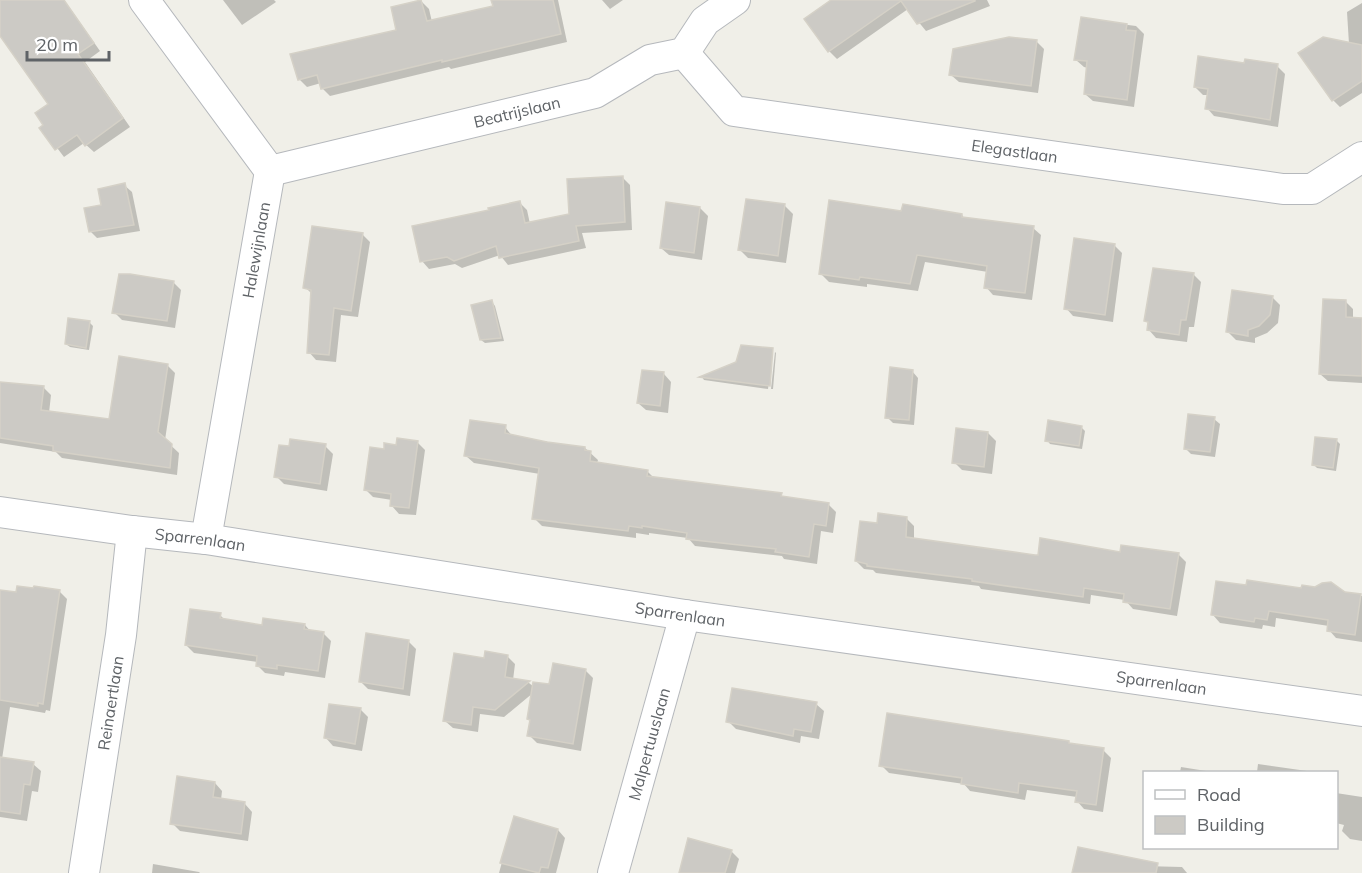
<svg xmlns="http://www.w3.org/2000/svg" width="1362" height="873" viewBox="0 0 1362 873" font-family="Mulish,sans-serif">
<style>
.shadow{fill:#0003}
.building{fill:#cccac5;stroke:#d5d1c7;stroke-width:1.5}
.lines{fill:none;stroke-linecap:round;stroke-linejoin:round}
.minor-casing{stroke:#b5b8bc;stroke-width:32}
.minor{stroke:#fff;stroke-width:30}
.labels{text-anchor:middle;stroke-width:5;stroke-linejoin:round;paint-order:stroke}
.street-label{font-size:16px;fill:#5f6367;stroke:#fff}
</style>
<rect width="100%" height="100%" fill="#f0efe8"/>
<g class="shadow">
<polygon points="0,0 64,0 100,51 85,62 130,127 94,152 84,143 64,157 42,128 45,125 50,104 0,34"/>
<polygon points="223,0 274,0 276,2 242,25"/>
<polygon points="493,0 558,0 567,42 451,69 449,67 330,96 322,88 321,83 307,87 299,79 398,31 421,1 429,9 432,22 494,7"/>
<polygon points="602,0 623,0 610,9"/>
<polygon points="834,0 987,0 990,6 926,31 908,9 837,59 829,51"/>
<polygon points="1362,3 1362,93 1340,107 1333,100 1349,44 1347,12"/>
<polygon points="1082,19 1136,26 1144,34 1134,107 1093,101 1085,94 1088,68 1084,67 1076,60"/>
<polygon points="1037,42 1044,49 1038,93 959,82 951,75"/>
<polygon points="1245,65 1277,66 1285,74 1278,127 1214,116 1207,108 1208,95 1203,95 1195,87"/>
<polygon points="622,177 630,185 632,230 582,233 586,248 508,265 500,255 462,268 455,264 429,269 422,261 491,211 520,203 527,210 530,224 570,215"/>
<polygon points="124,185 132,192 140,231 97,238 90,231 103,206"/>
<polygon points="785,206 793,214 786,263 748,258 740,250"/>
<polygon points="700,208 708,216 702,260 669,255 661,248"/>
<polygon points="962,215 965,219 1033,228 1041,235 1032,300 993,295 986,287 988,272 925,262 918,291 867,284 867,287 829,282 821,274"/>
<polygon points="363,235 370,242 358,317 341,315 336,362 316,360 309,352 313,295 305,287"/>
<polygon points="1114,245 1122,253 1113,322 1073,316 1066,308"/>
<polygon points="1193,274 1201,282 1194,327 1189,327 1187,342 1156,338 1149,330 1149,324 1146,320"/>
<polygon points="173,282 181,290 175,328 122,320 114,312"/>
<polygon points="1272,297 1280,305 1278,323 1267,333 1255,338 1255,343 1236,340 1228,332"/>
<polygon points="492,302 495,306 504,341 485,343 481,340"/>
<polygon points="1346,302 1353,309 1353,319 1362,319 1362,383 1328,381 1320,374"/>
<polygon points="89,322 93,326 89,350 70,347 66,344"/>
<polygon points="773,350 768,389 704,380 702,377"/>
<polygon points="775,352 776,353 773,389 771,389"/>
<polygon points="167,365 175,373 165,440 179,453 177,475 62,458 56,452 0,443 0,383 44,388 51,395 49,413 110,421"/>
<polygon points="912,371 918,378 914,425 893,423 887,417"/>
<polygon points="664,374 671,382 668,413 646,410 638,403"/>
<polygon points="1214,419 1220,424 1215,457 1191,454 1185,448"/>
<polygon points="505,427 512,436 585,448 598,460 597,463 647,471 655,479 781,495 785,498 829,505 836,512 833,533 821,531 817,564 784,559 782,556 695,546 688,538 649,533 649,535 636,533 636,538 542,526 534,518 540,474 474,463 466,456"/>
<polygon points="1081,427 1085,431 1082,449 1050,444 1047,440"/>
<polygon points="988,433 996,441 992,474 962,470 954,462"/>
<polygon points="1336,440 1340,444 1336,471 1317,468 1314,465"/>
<polygon points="417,442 425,450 416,515 399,514 392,506 392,500 373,497 365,489 385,451"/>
<polygon points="325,446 333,454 327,491 284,484 276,476"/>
<polygon points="907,519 914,526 914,540 1035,557 1178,554 1186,562 1177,616 1133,609 1125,600 1091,595 1090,604 981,589 979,586 876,573 873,570 864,569 856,561 878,525"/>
<polygon points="1248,587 1362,596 1362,642 1336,638 1329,630 1329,626 1276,618 1275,627 1263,625 1262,629 1220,623 1213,615"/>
<polygon points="0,591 17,594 59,591 67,599 50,711 46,710 45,713 10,707 2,759 33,764 41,771 38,792 32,791 27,821 0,817"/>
<polygon points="220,615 226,621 263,627 305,625 311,632 323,633 331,641 325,678 285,672 284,676 265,673 257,665 258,662 194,653 186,645"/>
<polygon points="408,641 416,649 410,696 368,689 360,681"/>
<polygon points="507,656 515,664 513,680 529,683 534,687 550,686 585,670 593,678 581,751 537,743 529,735 533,693 504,717 480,714 478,732 453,728 445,721 485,659"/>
<polygon points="816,704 824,711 819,739 801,736 800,743 736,729 728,721"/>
<polygon points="360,709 368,717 362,751 333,746 326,738"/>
<polygon points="1068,742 1071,745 1103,750 1111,758 1103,812 1084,809 1077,801 1077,797 1027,790 1025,800 970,791 964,784 889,773 881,765"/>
<polygon points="1258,764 1314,772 1257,772"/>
<polygon points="1181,767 1206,771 1208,772 1180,772"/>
<polygon points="215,783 222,791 221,800 245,804 252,812 248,841 180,831 172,823"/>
<polygon points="1336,793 1362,797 1362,841 1350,839 1342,831 1344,825 1336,823"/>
<polygon points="514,818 558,830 565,838 556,873 499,873"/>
<polygon points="731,851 739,859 735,873 680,873"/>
<polygon points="153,864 199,872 200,873 152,873"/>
<polygon points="1143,866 1182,867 1187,873 1074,873"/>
</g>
<g class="building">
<polygon points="0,0 64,0 94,43 78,54 123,118 85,146 77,135 55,150 39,128 43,125 35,113 48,104 0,36"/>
<polygon points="421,0 427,21 493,6 491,0 553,0 561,34 442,62 442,60 321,89 317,75 298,80 290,54 396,30 391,7"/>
<polygon points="831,0 975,0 975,1 917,24 901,1 828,52 804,19"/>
<polygon points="1081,17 1127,24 1126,30 1136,31 1127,100 1084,94 1087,61 1074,60"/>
<polygon points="1009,37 1037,40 1031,86 949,75 953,49"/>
<polygon points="1323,37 1362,45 1362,81 1332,101 1298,53"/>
<polygon points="1198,56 1244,63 1245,59 1278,64 1270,120 1205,109 1208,89 1194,87"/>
<polygon points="623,176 625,222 576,226 579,241 499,258 496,246 454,261 447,257 420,262 412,226 489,210 488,208 520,201 525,223 569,214 567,179"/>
<polygon points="125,183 134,225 89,232 84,208 101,205 98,189"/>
<polygon points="746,199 785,204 778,256 738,250"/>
<polygon points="829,200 901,211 903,204 962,214 962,217 1034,226 1025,293 984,288 987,266 917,255 910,284 860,277 859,280 819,274"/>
<polygon points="666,202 700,207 694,253 660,248"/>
<polygon points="312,226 363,233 351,311 334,308 329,355 307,353 311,290 303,288"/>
<polygon points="1074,238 1115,244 1105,315 1064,309"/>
<polygon points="1153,268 1194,273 1186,320 1181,320 1179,335 1147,330 1148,322 1144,321"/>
<polygon points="119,274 130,274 174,281 167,321 112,313"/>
<polygon points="1232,290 1273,296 1270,315 1259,326 1248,330 1248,336 1226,332"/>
<polygon points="1323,299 1346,300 1346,317 1362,318 1362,376 1319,374"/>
<polygon points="492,300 501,338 480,340 471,305"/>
<polygon points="68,318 90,321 86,348 65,344"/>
<polygon points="741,345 773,348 770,386 699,377 736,362"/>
<polygon points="119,356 168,364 158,432 172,444 170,468 53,451 53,446 0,438 0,382 44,386 41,410 109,419"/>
<polygon points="890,367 913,370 909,420 885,418"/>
<polygon points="642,370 664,372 660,406 637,403"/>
<polygon points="1188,414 1215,417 1210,452 1184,449"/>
<polygon points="470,420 506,425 505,433 547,442 585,447 585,450 591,451 590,461 648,470 647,476 782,493 781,496 829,503 826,526 814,524 809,557 775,552 776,549 686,539 687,533 642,526 642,528 629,526 628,531 532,519 539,468 464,456"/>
<polygon points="1048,420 1082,426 1079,446 1045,441"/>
<polygon points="956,428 988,432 984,467 952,463"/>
<polygon points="1315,437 1337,439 1333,468 1312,465"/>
<polygon points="397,438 418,441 409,508 390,506 391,494 364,490 370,447 384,449 384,443 396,445"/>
<polygon points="290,439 326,444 320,484 274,477 279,445 289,446"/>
<polygon points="878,513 907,517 906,537 1035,555 1038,555 1040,538 1120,552 1121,545 1179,553 1170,609 1123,602 1124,594 1084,588 1083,597 972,581 972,579 867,566 867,564 855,561 860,521 877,523"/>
<polygon points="1247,580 1301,588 1302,585 1315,587 1322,583 1331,582 1345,592 1361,594 1355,635 1327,631 1328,620 1269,611 1267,620 1255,618 1254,622 1211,615 1216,581 1246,585"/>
<polygon points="17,586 33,588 34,586 60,590 43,704 38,703 38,706 0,700 0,590 16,592"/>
<polygon points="190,609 221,613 220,618 262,625 263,618 305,624 304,629 324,632 318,671 277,665 277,669 256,666 257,656 185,645"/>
<polygon points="366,633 409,640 403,689 359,682"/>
<polygon points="485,651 508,655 505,677 530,681 495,710 473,707 471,725 443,721 454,653 484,658"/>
<polygon points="553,663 586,669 573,744 527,736 530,720 527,719 533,682 549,684"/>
<polygon points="732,688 817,702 811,732 794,729 793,736 726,722"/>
<polygon points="329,704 361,708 355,744 324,738"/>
<polygon points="887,713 1069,741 1069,743 1104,748 1096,805 1075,802 1077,791 1019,783 1018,793 961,784 962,778 879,766"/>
<polygon points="0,757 34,762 30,785 24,784 20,814 0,811"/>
<polygon points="177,776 215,782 213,797 245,802 241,834 170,824"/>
<polygon points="514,816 558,829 548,868 541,867 539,873 500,863"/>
<polygon points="688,838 732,850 725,873 679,873"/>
<polygon points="1078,847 1158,863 1156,873 1072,873"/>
</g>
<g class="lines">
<defs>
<g id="minor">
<polyline points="144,0 270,171 206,539"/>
<path id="s1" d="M684,53L734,111L1283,189H1312L1362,157"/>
<path id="s2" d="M270,171L595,93L650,60L684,53L705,21L735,0"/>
<path id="s3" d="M0,512L132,531L206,539L685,615L1362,711"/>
<path id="s4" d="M84,873L121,635L132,531"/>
<path id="s5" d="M613,873L685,615"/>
</g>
</defs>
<use href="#minor" class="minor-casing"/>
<use href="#minor" class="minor"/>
</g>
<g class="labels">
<g class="street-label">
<text dy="6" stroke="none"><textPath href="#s2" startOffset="254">Beatrijslaan</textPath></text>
<text dy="6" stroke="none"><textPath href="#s1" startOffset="360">Elegastlaan</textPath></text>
<text transform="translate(256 250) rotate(-80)" y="6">Halewijnlaan</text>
<text dy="6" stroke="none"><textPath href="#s3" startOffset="202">Sparrenlaan</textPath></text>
<text dy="6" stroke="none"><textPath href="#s3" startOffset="688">Sparrenlaan</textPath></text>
<text dy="6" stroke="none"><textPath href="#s3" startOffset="1174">Sparrenlaan</textPath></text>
<text dy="6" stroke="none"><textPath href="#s4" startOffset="172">Reinaertlaan</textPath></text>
<text dy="6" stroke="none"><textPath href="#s5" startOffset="134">Malpertuuslaan</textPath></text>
</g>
</g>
<rect x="1143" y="771" width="195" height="78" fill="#ffffff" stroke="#bfc1c2" stroke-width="1.5"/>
<rect x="1155" y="790" width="30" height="9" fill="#ffffff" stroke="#bfc1c2" stroke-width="1.5"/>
<text x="1197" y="801" font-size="18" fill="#5f6367">Road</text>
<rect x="1155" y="816" width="30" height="18" fill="#cccac5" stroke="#bfc1c2" stroke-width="1.5"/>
<text x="1197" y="831" font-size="18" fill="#5f6367">Building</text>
<path d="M27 51v9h82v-9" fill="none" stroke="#5f6367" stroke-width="3"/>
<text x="36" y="51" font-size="18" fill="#5f6367" stroke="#ffffff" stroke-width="4.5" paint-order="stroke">20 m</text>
</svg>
